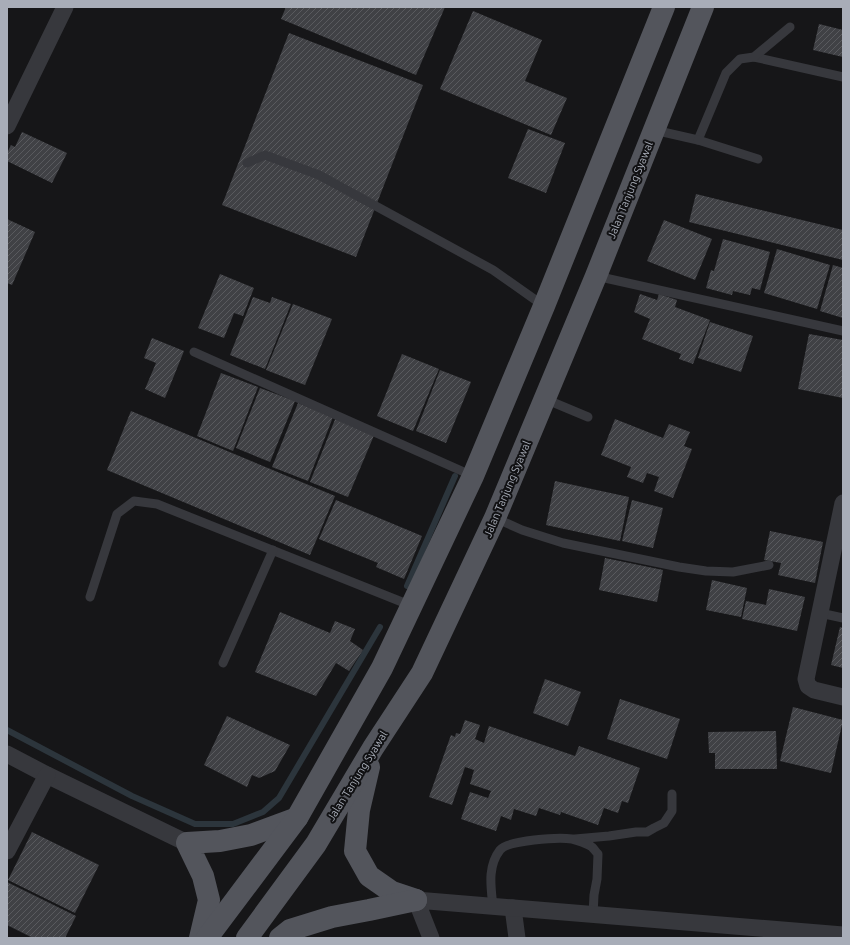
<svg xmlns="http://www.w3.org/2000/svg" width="850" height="945" viewBox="0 0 850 945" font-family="Ubuntu,sans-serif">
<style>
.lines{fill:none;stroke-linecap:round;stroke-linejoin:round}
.stream{stroke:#2c353c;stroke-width:6}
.building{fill:url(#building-hatch)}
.lane{stroke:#37383d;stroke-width:9}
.street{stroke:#37383d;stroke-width:17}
.primary{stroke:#53555c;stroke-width:22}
.labels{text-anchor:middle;stroke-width:4;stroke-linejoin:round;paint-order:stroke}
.street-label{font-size:11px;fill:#a8adb8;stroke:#111113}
</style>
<defs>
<pattern id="building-hatch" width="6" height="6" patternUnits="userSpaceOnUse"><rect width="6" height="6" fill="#404145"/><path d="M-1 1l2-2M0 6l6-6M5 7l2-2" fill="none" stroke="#595a5e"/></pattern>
</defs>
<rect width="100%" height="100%" fill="#161618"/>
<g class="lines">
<g class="stream">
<polyline points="407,586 455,476"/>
<polyline points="7,730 132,796 195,824 233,824 263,812 279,798 380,627"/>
</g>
</g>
<g class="building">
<polygon points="286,7 445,7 416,75 281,19"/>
<polygon points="473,11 542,40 525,81 567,98 551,135 440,89"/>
<polygon points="819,24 843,30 843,57 813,50"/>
<polygon points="289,33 423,85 356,257 222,205"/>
<polygon points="528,129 565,143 546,193 508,178"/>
<polygon points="22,132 67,153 52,183 7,161 7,153 11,145 15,147"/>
<polygon points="696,194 843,230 843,260 689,222"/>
<polygon points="7,219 35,232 12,285 7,283"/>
<polygon points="664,220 712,239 695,280 647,261"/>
<polygon points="723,239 770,252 760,290 752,288 750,295 733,291 732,295 706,288 711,270 714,271"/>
<polygon points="777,249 830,265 817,309 764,293"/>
<polygon points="833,265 843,268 843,318 820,311"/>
<polygon points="220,274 254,288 243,316 234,313 224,338 198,328"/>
<polygon points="640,294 657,300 659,294 677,300 675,307 710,320 693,364 679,359 681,354 642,339 650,319 634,312"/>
<polygon points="253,297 270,303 272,297 291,304 265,369 230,355"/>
<polygon points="293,304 332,319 305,385 266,370"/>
<polygon points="710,322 753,336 741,372 698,358"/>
<polygon points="809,334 843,340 843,398 798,389"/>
<polygon points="152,338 184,351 165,398 145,389 156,363 144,358"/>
<polygon points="402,354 439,369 413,431 377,416"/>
<polygon points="440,370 471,382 446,443 416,431"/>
<polygon points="221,373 258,387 233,451 197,436"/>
<polygon points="260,388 295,401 270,462 236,448"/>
<polygon points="298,403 333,417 308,481 272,467"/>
<polygon points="131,411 335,496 310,555 107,470"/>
<polygon points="336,417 375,433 348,497 310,482"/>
<polygon points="615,419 663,438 669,424 690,432 684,446 692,449 673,498 654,491 659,477 647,473 643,483 627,477 631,467 601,455"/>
<polygon points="555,481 629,497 620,541 546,525"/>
<polygon points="336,500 422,536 404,579 376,567 378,563 319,539"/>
<polygon points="632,500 663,508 653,548 622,541"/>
<polygon points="770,531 823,542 815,583 778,575 781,563 764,560"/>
<polygon points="605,558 663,570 657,602 599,590"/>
<polygon points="712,580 747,588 741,617 706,610"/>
<polygon points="769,589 805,597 797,631 742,619 746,601 766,605"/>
<polygon points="280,612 330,633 335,621 355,629 350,641 363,650 349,671 336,663 316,696 255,672"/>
<polygon points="840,627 843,628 843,668 831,665"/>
<polygon points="545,679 581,692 568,726 533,713"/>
<polygon points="620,699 680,719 667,759 607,739"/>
<polygon points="793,707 843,720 831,773 780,761"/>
<polygon points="227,716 290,745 275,771 259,778 252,775 247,787 204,765"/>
<polygon points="465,720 480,725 475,739 484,743 489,726 575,756 579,746 640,768 628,803 622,801 618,813 604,808 598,825 561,812 560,815 539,808 536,816 514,809 511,820 501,816 496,831 461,819 470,792 488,798 491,791 470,784 474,770 465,767 452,805 429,797 451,735 455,737 456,733 460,734"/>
<polygon points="776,731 777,769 715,769 715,753 709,753 708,732"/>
<polygon points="32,832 99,865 75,913 8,880"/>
<polygon points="7,882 76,916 65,938 33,938 7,925"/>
</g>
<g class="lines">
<g class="lane">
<polyline points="754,57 843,77"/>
<polyline points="654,130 698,140 726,73 740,59 754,57 790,27"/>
<polyline points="698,140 758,159"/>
<polyline points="247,163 265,155 319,175 493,270 544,306"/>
<polyline points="596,276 843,331"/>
<polyline points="194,352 473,476"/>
<polyline points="545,399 588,417"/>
<polyline points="495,518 522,530 563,543 679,567 706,571 733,572 769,565"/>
<polyline points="90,597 117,514 134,501 157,504 412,606"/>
<polyline points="820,613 843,618"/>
<polyline points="223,663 273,550"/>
<polyline points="575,839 609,836 636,832 647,832 654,828 664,823 672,811 672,794"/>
<path d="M493,907C491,887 487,867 500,850C508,840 559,837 572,839C577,840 588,844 592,847C594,849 596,852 598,854L597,879L594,895L593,915"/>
</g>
<g class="street">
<polyline points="7,126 65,7"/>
<polyline points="843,503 806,679 808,686 814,690 843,697"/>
<polyline points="7,754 47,775 187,843"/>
<polyline points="7,851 47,775"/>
<polyline points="513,908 517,938"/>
<polyline points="431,938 416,900 843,935"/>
</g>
<g class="primary">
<polyline points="369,767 359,810 355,851 369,876 392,892 416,900"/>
<polyline points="200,938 209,900 203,876 187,843 220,841 251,835 297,818"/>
<polyline points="207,938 297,818 382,668 473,476 544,306 664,7"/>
<polyline points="247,938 316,844 373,748 422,673 495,518 596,276 703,7"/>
<polyline points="280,938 290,930 332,917 369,910 416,900"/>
</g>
</g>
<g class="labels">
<g class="street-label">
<text transform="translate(630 190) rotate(-68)" y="4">Jalan Tanjung Syawal</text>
<text transform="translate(507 489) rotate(-67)" y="4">Jalan Tanjung Syawal</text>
<text transform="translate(357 776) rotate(-58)" y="4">Jalan Tanjung Syawal</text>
</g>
</g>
<rect width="850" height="945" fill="none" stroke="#a8adb8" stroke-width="16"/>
</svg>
